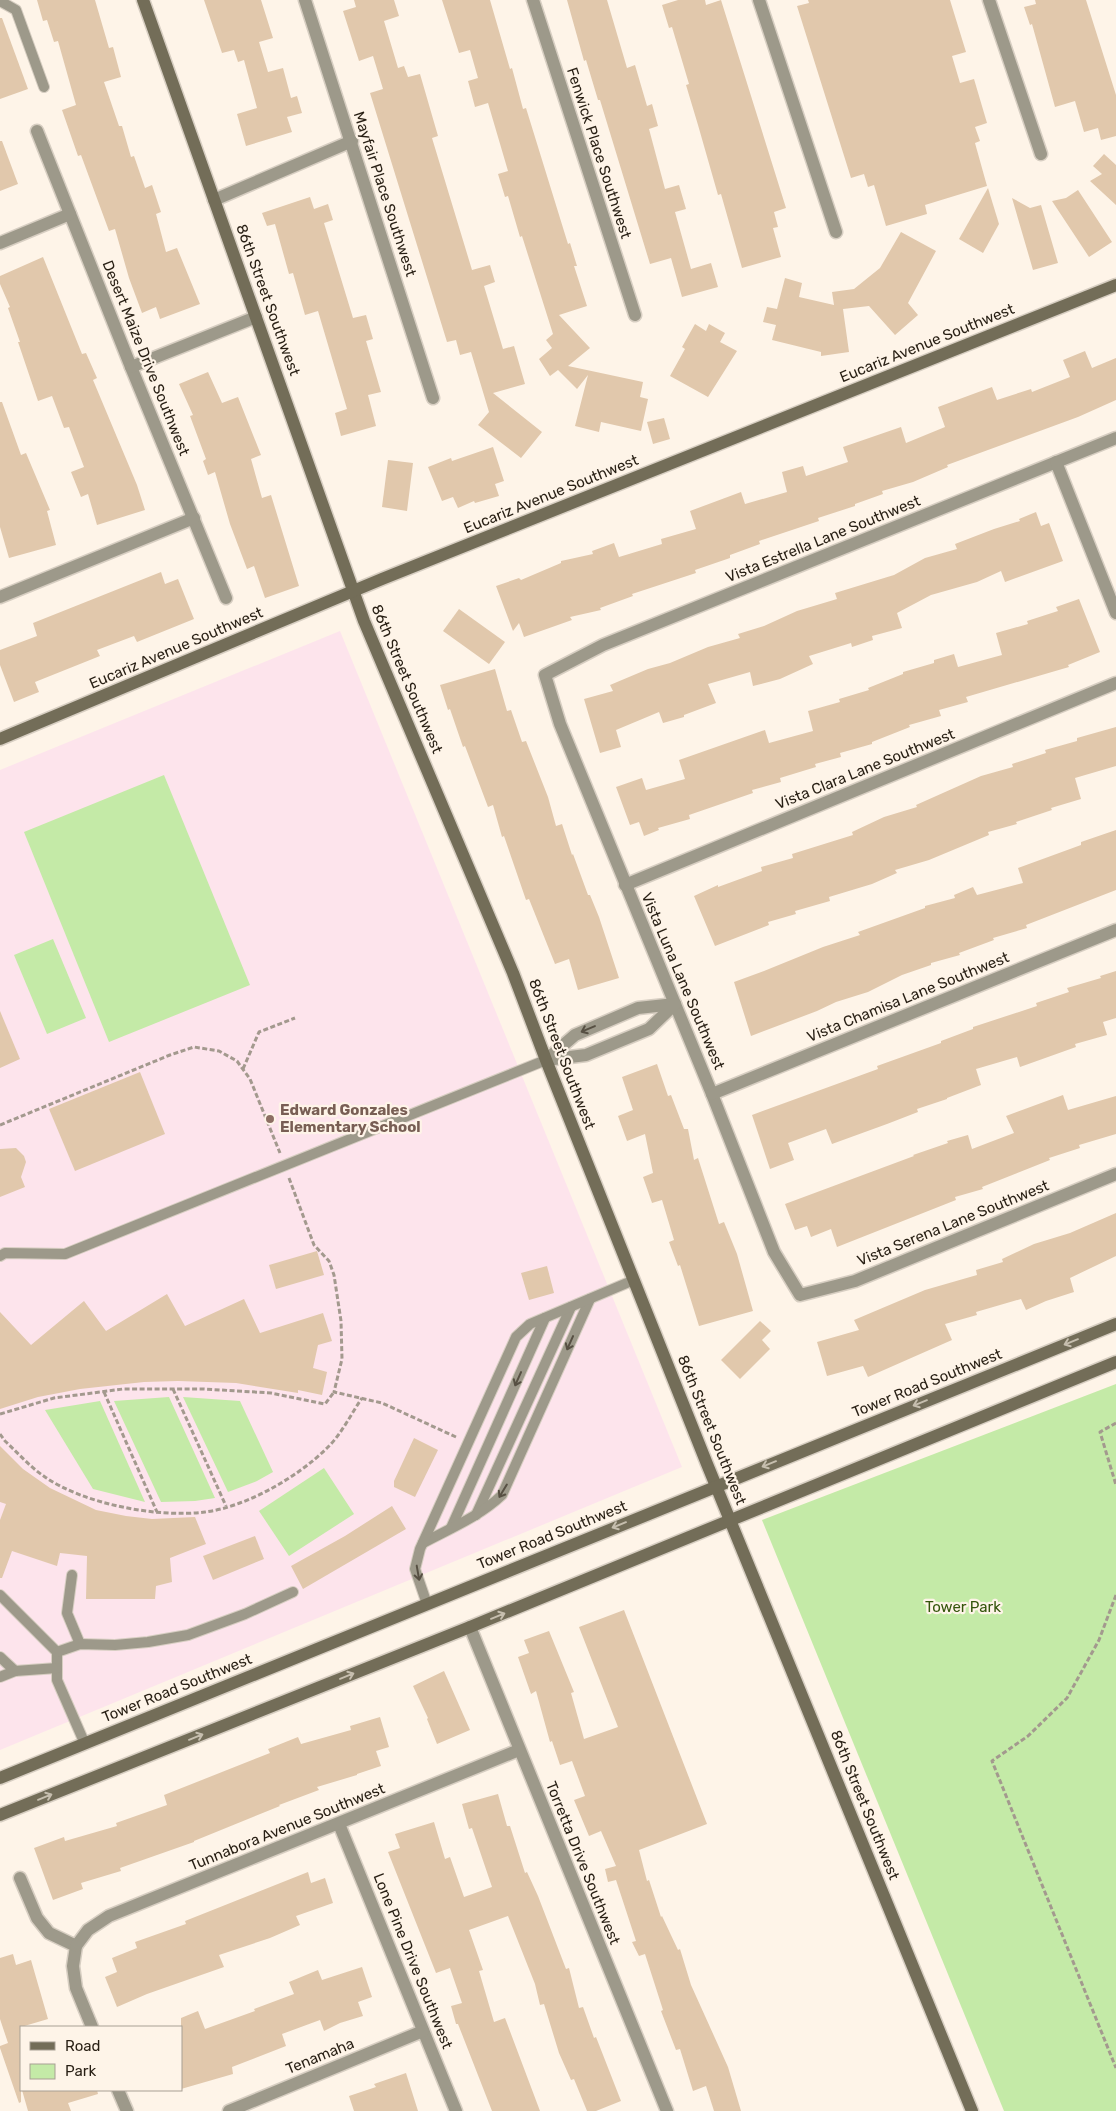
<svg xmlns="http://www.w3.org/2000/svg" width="1116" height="2111" viewBox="0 0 1116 2111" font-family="Rubik,sans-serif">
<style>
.education{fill:#fde4ec}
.green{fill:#c4eaa7}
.building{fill:#e1c8ac}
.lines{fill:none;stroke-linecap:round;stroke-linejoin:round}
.lane-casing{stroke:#d7cec2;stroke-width:12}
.street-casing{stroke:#d7cec2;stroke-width:15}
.secondary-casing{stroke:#d7cec2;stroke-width:15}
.path{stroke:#a3998e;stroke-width:3;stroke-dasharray:5 2.5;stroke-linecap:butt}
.lane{stroke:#9d998a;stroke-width:10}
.street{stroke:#9d998a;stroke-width:12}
.secondary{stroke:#736d58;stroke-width:12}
.oneway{stroke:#575043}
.oneway2{stroke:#c6beae}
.education-dot{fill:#8d6e63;stroke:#fef4e8;stroke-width:2}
.labels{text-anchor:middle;stroke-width:4.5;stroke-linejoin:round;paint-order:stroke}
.street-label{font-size:15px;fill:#281f14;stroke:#fef4e8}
.education-label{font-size:15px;font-weight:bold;fill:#785e54;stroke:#fef4e8;text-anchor:start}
.park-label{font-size:15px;fill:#34550b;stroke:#fef4e8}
</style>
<rect width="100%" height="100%" fill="#fef4e8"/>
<polygon class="education" points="340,631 682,1467 0,1750 0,770"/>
<g class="green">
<polygon points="164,775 250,985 109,1042 24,832"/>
<polygon points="53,939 86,1018 47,1034 14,955"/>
<polygon points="1116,1384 1116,2111 1004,2111 762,1520"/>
<polygon points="169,1397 215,1498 195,1501 161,1502 114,1401"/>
<polygon points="183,1397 240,1401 273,1472 257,1481 228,1492"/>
<polygon points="100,1401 145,1502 93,1489 45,1410"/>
<polygon points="324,1468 354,1514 289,1556 259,1511"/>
</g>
<g class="building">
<polygon points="37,0 95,0 109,48 113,47 121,77 104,82 119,126 122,126 131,157 134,156 145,188 152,185 161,212 156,214 166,252 177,248 200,304 160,319 156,307 142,313 129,278 115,229 109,231 81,155 78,156 62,110 76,105 58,41 54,42 47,20 43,21"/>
<polygon points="204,0 261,0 273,38 259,42 268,72 283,68 291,98 297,96 302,113 287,117 292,132 246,146 237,114 257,108 244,60 238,62 234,50 222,53"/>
<polygon points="354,0 394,0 399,16 384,21 398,68 404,66 408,77 420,74 438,136 432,138 472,270 490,265 495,282 484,286 503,349 514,346 525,384 493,393 542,432 521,458 478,425 489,412 471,352 460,355 456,340 447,342 370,93 383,89 373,56 359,61 343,11 356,7"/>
<polygon points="442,0 490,0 510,69 512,68 523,109 526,108 568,244 570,243 577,266 574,266 587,306 559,315 590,348 568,366 643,382 640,397 648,399 641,431 601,422 599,432 575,426 588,375 577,389 558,370 550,376 539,359 552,348 546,340 553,334 522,236 520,237 508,196 505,197 498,174 508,171 488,103 475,107 468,81 478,78 470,50 459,53"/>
<polygon points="567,0 607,0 627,68 635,65 647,106 652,104 658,126 649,129 665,189 679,185 686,209 675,212 691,269 711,263 718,287 682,297 671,258 650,264 600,100 598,100 586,60 584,61"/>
<polygon points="678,0 705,0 706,5 721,0 786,208 774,212 778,227 773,228 781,257 742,268 721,194 718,195 698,125 686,85 689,84 672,27 669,28 662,5"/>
<polygon points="808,0 950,0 966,52 952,56 960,83 974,79 987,123 975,127 980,141 975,143 987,186 925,205 927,214 886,226 874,185 868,187 864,174 851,178 797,6 809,3"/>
<polygon points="1035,0 1086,0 1116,95 1116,136 1101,140 1098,128 1084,132 1075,101 1055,107 1032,24 1030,25 1024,7 1036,4"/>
<polygon points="0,18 2,18 28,89 0,99"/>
<polygon points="0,141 2,141 18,184 0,191"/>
<polygon points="1104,154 1116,165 1116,205 1090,181 1102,174 1093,166"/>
<polygon points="988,188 999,224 983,253 959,239"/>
<polygon points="1078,190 1112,242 1089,257 1052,201 1066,198"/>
<polygon points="310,197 314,209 328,204 333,220 324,223 353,318 366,315 373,339 366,341 381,392 368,395 376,426 341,436 335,413 347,409 318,311 305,315 293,273 289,274 275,224 267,226 262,213"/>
<polygon points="1012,198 1030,208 1041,205 1058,263 1033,270"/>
<polygon points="901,232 936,251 908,303 918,315 895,335 869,306 843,309 849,352 821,356 821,352 772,340 776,325 763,322 767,307 777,309 785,278 802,283 799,297 834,305 832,292 854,289 880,268"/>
<polygon points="43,257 82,354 86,353 97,378 93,380 137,485 145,510 97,525 88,494 81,497 71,472 84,467 69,427 64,428 52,396 38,401 18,342 20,342 8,308 10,307 0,284 0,276"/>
<polygon points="695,324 706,331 709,324 725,333 720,342 737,351 708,397 670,376 685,349 682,347"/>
<polygon points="1085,351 1092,368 1116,358 1116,400 1078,417 947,465 948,467 913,482 882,491 883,494 855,504 855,506 818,518 819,521 759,541 760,544 730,555 730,558 695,570 696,573 632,594 633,596 600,608 601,610 570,617 572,620 524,637 519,623 513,631 496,586 519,578 521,580 561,563 561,561 593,554 592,551 614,543 619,557 662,544 661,539 696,529 690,511 741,492 745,504 787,492 782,472 803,466 806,476 848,462 843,447 901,427 906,443 945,427 938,407 992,387 997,400 1031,389 1032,392 1070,377 1063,360"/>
<polygon points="208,372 222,403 238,397 261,455 251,459 262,498 271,495 299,586 265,598 254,566 247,569 230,524 215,472 208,475 203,461 206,459 190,416 193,415 179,384"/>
<polygon points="0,402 2,402 21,455 26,453 50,510 47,511 56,545 9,558 0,527"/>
<polygon points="664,418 670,439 653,444 647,422"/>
<polygon points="493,447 504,481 495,484 499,496 475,503 474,501 458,508 453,497 442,501 428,467 451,458 452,461"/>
<polygon points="388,460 413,463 407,511 382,507"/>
<polygon points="1036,512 1041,526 1049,523 1063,561 1005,582 1001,571 977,582 931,595 897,613 902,628 872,636 873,640 852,647 851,643 809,656 813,664 780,679 753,686 750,672 708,684 716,703 684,715 684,717 663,723 659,712 616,730 621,747 600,753 584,699 613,691 610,685 648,669 670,663 708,647 740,638 738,634 764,626 797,611 837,599 835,593 894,575 925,558 957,549 955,544 994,529 1020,521 1019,519"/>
<polygon points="161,572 165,584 178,579 194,619 137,642 134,636 97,650 100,656 35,682 39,692 14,702 0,665 0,650 37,636 33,623"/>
<polygon points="1079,599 1100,652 1068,665 1069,667 966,697 968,702 939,710 941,716 909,725 910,727 872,742 872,744 840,753 841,757 815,764 816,767 780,778 781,782 752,790 753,793 689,815 690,819 658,828 659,830 644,836 639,822 630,825 616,787 642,778 646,790 685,779 679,760 765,730 769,743 813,731 808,711 840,702 839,699 869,690 868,688 903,674 903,672 934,663 934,660 954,654 958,667 1002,655 996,633 1028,624 1027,621 1058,611 1056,607"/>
<polygon points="459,609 505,642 489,664 443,631"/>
<polygon points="495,669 507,711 511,710 522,742 526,741 548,797 556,826 562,824 572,855 573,854 588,895 590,895 599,917 619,978 578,990 569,959 555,964 529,899 526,900 504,836 502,837 493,805 488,807 465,746 463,747 450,709 448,710 440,685"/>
<polygon points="1116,727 1116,766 1075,778 1081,799 1051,808 1052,810 1016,822 1017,824 988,832 989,835 929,860 895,870 897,873 872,884 829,897 830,901 795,911 796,914 768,922 769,925 715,946 694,896 718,885 718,887 762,871 761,867 793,858 792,854 853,835 852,832 884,817 917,807 916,805 981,776 1013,767 1012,764 1046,753 1045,750 1077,741 1077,738"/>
<polygon points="1116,830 1116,890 1026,925 1027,928 993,938 994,940 959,953 960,955 931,963 931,965 902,975 868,992 836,1002 817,1011 751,1036 734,982 764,971 823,947 860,935 858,932 925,908 925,906 955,898 954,895 973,887 977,895 1023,883 1018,868 1081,845 1081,842"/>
<polygon points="1116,971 1116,1018 1103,1022 1107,1035 1075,1044 1076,1047 1020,1067 1017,1057 976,1069 981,1085 947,1098 947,1099 917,1109 918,1112 887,1124 832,1144 826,1129 788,1143 794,1160 770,1169 752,1115 878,1069 877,1066 941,1043 941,1041 973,1029 973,1027 1037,1006 1036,1003 1069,992 1067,988 1101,978 1100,976"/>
<polygon points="0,1011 20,1059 0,1068"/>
<polygon points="657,1064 668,1096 671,1095 684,1129 688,1129 694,1160 698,1158 719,1224 724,1222 737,1254 753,1311 699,1326 680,1265 678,1266 669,1242 674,1240 662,1200 652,1203 643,1177 653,1173 645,1134 627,1141 618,1116 633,1110 622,1077"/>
<polygon points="140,1072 165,1134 75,1171 49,1109"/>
<polygon points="1063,1095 1068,1110 1116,1096 1116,1134 1079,1145 1080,1148 1049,1158 1050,1160 982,1187 983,1189 955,1197 956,1200 837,1247 831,1229 811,1237 807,1226 795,1230 785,1204 914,1156 913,1155 948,1143 947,1141 968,1135 972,1149 1014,1133 1006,1116"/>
<polygon points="16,1148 24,1156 26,1162 21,1177 25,1187 0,1197 0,1149"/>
<polygon points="1116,1213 1116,1256 1070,1278 1074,1292 1046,1301 1026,1310 1021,1299 976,1312 977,1315 945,1324 952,1340 868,1377 863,1366 827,1376 817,1342 859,1330 854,1320 925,1290 977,1275 976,1270 1003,1262 1002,1259 1034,1244 1070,1233"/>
<polygon points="317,1251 324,1275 276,1289 269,1265"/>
<polygon points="547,1266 554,1293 529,1300 521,1273"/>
<polygon points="167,1294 185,1326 244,1299 260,1333 323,1313 332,1341 318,1345 313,1368 327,1372 322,1395 298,1390 298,1393 236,1383 178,1381 144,1382 80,1389 38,1397 0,1409 0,1312 31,1345 84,1301 106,1331"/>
<polygon points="760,1321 771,1331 762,1340 770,1349 740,1379 721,1360"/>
<polygon points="414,1438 438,1450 415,1497 394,1487 394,1481"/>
<polygon points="0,1446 23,1469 50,1488 96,1510 126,1516 152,1519 195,1517 206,1544 170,1558 172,1582 156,1586 155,1599 86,1599 87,1556 60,1553 57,1566 12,1551 2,1578 0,1578 0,1520 6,1504 0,1502"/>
<polygon points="392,1506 406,1529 303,1589 291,1566 345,1536"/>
<polygon points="255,1536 264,1559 213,1580 203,1556"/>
<polygon points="624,1610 707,1824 639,1850 647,1881 649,1880 661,1917 662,1916 678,1950 680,1949 691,1985 728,2067 741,2111 714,2111 706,2086 693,2091 680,2049 676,2050 661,2011 663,2010 645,1954 639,1956 632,1942 636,1941 616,1880 608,1882 605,1869 616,1866 601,1831 589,1836 574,1800 585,1796 572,1761 560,1765 552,1741 550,1742 536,1691 531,1694 518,1657 529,1653 524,1640 549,1631 574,1692 571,1693 584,1739 618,1727 579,1627"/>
<polygon points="444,1671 470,1730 437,1744 427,1719 428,1718 413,1686"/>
<polygon points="380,1717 389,1747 376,1751 381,1766 357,1774 357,1775 317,1787 319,1790 279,1805 280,1806 194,1841 194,1842 120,1868 121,1871 81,1883 83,1889 53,1900 34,1848 64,1837 65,1841 117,1826 116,1823 167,1805 164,1795 270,1753 268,1749 298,1737 301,1744 351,1730 350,1726"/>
<polygon points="498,1794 507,1826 510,1826 525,1873 527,1872 538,1896 566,1969 569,1968 579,2008 583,2007 594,2038 596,2037 621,2101 596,2111 587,2111 574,2079 571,2080 559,2053 544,2004 540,2005 535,1984 508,1916 469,1930 483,1970 479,1971 494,2022 505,2018 540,2111 492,2111 458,2024 456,2024 451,2006 462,2003 450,1968 436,1973 388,1852 400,1848 395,1834 434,1822 445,1859 450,1857 464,1897 492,1887 472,1828 469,1829 462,1804"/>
<polygon points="308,1872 311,1883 325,1878 333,1903 296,1916 300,1925 270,1938 219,1955 224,1967 147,1994 117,2007 105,1977 117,1972 112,1958 137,1948 135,1942 186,1924 185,1921"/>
<polygon points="13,1954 16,1965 31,1960 48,2019 21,2027 21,2102 19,2103 0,2048 0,2046 8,2043 0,2019 0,1958"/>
<polygon points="362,1967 372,1997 358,2002 363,2016 340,2023 324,2031 320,2020 282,2034 286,2046 232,2067 233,2074 181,2089 181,2018 198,2011 205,2029 255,2011 254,2009 294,1994 289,1982 318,1970 322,1980"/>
<polygon points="406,2073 418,2111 354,2111 349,2096 376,2087 374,2084"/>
<polygon points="22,2090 97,2090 98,2094 68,2103 71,2111 28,2111"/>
</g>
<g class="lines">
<defs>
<g id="lane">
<polyline points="0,1 16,10 44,87"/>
<polyline points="0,1256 5,1253 65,1254 546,1060"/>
<polyline points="476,1515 571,1307"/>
<polyline points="451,1528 545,1318"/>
<path d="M423,1543C451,1528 480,1516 502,1495L590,1299"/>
<polyline points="72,1575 67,1613 80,1644"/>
<polyline points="0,1595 57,1652 57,1680 85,1744"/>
<polyline points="427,1604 415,1569 420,1549 516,1337 530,1324 634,1280"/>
<polyline points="57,1652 80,1644 115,1645 148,1642 188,1635 245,1614 293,1592"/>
<polyline points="0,1657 15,1671"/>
<polyline points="0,1677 15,1671 57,1668"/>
</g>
<g id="street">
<polyline points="305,0 433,398"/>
<polyline points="533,0 635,315"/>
<polyline points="759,0 836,232"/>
<polyline points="989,0 1041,154"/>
<polyline points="37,131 131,367 226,598"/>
<polyline points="214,200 352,141"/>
<polyline points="0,243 70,214"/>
<polyline points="131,367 256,317"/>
<polyline points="1116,438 603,645 545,675 560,724 712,1094 774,1252 800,1295 855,1281 1116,1174"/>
<polyline points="1056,462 1116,613"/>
<polyline points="0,597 194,518"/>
<polyline points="625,885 1116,683"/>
<polyline points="546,1060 575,1035 638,1008 675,1004"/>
<polyline points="546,1060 586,1055 649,1029 675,1004"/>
<polyline points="712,1094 1116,930"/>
<polyline points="470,1627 667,2111"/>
<polyline points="339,1824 456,2111"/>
<polyline points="20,1878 37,1918 49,1933 76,1946 73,1966 76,1988 92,2027"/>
<polyline points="76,1946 88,1930 109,1916 519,1750"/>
<polyline points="118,2090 127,2111"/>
<polyline points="229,2111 423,2031"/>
</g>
<g id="secondary">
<polyline points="143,0 364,621 513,973 546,1060 707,1464 972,2111"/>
<polyline points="0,739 382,579 1116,285"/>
<polyline points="0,1778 1116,1324"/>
<polyline points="0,1815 470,1627 1116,1362"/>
</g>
</defs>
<use href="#lane" class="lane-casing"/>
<use href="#street" class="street-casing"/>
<use href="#secondary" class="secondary-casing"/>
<g class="path">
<polyline points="243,1069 259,1032 295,1018"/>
<polyline points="0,1125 170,1055 194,1047 219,1051 237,1061 250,1079 280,1153"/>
<polyline points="289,1178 314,1245 329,1261 334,1275 341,1321 342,1359 334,1392 382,1403 456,1437"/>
<polyline points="173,1389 226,1506"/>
<polyline points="104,1392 157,1512"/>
<polyline points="0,1414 54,1398 123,1389 204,1389 271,1393 325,1404 334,1392"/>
<polyline points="1116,1423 1100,1432 1116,1485"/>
<path d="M0,1434L5,1441C18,1453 30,1467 45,1477C84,1504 157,1518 205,1512C246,1507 298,1477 327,1448C341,1435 351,1414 362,1398"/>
<polyline points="1116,1595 1099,1640 1067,1698 1028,1736 992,1761 1116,2068"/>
</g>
<use href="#lane" class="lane"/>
<use href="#street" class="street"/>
<use href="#secondary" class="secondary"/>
</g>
<defs><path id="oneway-shaft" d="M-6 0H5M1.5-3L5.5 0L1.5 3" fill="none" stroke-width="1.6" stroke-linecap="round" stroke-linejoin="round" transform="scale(1.25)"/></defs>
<g class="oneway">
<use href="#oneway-shaft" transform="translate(588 1029) rotate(157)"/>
<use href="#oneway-shaft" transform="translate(570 1343) rotate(114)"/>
<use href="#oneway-shaft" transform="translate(518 1379) rotate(114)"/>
<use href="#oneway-shaft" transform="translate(503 1491) rotate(121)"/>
<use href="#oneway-shaft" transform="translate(418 1573) rotate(80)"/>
</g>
<g class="oneway2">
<use href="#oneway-shaft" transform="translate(1071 1342) rotate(158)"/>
<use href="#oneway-shaft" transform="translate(920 1403) rotate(158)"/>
<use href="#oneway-shaft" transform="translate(769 1464) rotate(158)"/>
<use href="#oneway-shaft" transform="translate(619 1525) rotate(158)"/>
<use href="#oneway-shaft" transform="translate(498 1616) rotate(-22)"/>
<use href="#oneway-shaft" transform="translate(347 1676) rotate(-22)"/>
<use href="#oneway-shaft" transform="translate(196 1737) rotate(-22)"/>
<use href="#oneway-shaft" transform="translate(45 1797) rotate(-22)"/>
</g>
<circle class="education-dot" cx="270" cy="1119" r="5"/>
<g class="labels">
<g class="street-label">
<text transform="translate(599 153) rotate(72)" y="5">Fenwick Place Southwest</text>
<text transform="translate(385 194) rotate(72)" y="5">Mayfair Place Southwest</text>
<text transform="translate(268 300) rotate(70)" y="5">86th Street Southwest</text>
<text transform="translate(927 343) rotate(-22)" y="5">Eucariz Avenue Southwest</text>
<text transform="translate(146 358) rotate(68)" y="5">Desert Maize Drive Southwest</text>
<text transform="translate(551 494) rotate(-22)" y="5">Eucariz Avenue Southwest</text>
<text transform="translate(823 539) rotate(-22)" y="5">Vista Estrella Lane Southwest</text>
<text transform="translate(176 648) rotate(-23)" y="5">Eucariz Avenue Southwest</text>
<text transform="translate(407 679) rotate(67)" y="5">86th Street Southwest</text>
<text transform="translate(865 769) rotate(-22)" y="5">Vista Clara Lane Southwest</text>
<text transform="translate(683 981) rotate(67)" y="5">Vista Luna Lane Southwest</text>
<text transform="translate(908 997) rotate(-22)" y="5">Vista Chamisa Lane Southwest</text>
<text transform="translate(562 1054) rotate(69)" y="5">86th Street Southwest</text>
<text transform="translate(953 1223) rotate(-22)" y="5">Vista Serena Lane Southwest</text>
<text transform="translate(927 1383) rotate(-22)" y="5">Tower Road Southwest</text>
<text transform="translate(712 1430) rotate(68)" y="5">86th Street Southwest</text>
<text transform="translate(552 1535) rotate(-22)" y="5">Tower Road Southwest</text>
<text transform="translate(177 1688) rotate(-22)" y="5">Tower Road Southwest</text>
<text transform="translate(865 1805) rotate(68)" y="5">86th Street Southwest</text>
<text transform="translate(287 1827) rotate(-22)" y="5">Tunnabora Avenue Southwest</text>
<text transform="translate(583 1863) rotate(68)" y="5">Torretta Drive Southwest</text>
<text transform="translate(413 1961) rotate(68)" y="5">Lone Pine Drive Southwest</text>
<text transform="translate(320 2056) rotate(-22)" y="5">Tenamaha</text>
</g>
<g class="education-label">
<text x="280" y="1115">Edward Gonzales<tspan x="280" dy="17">Elementary School</tspan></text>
</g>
<g class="park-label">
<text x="963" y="1612">Tower Park</text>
</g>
</g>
<rect x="20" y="2026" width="162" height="65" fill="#fef4e8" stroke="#a89f93"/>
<rect x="30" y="2042" width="25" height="8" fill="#736d58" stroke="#a89f93"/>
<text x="65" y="2051" font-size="15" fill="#281f14">Road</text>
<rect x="30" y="2064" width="25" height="15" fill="#c4eaa7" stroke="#a89f93"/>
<text x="65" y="2076" font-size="15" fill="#281f14">Park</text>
</svg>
